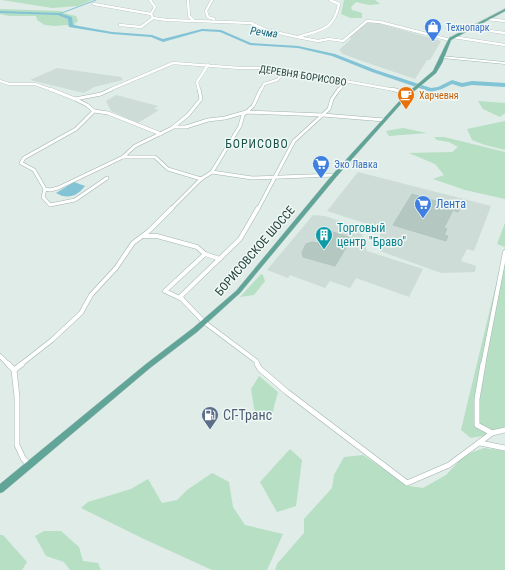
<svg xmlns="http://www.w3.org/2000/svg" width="505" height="570" viewBox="0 0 505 570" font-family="'Roboto Condensed',sans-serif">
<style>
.built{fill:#cddcd6}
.green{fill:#b6dfc4}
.water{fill:#82c3d6}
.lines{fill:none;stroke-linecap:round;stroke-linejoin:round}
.stream{stroke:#82c3d6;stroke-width:1}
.river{fill:#82c3d6;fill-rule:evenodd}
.building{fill:#b4c7c0;stroke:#b1c6bf}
.street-far3-casing{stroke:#a2b4af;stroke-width:3}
.street-far2-casing{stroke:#a2b4af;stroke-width:4}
.street-far1-casing{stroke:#a2b4af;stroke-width:5}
.street-casing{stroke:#a2b4af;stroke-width:6}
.secondary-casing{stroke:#9db8b0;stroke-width:1}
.primary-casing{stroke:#c0c9c7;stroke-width:1}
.street-far3{stroke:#fff;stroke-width:2.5}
.street-far2{stroke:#fff;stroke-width:3}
.street-far1{stroke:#fff;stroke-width:4}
.street{stroke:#fff;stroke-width:5}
.secondary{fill:#fff;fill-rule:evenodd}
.primary{fill:#60a598;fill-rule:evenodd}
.labels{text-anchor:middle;stroke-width:3;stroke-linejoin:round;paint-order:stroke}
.far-shop-label{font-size:10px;fill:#366cbe;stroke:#f0f8f5;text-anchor:start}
.far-street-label{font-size:10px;fill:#1f3d37;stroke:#f0f8f5}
.far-food-label{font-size:10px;fill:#c56008;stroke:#f0f8f5;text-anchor:start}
.far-water-label{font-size:11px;font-style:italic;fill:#15657d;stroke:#f0f8f5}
.far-quarter-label{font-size:12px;letter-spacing:1px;fill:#195147;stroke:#f0f8f5}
.shop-label{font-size:12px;fill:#366cbe;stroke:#f0f8f5;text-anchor:start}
.culture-label{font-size:12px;fill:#0d838f;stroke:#f0f8f5;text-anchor:start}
.street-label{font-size:12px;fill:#1f3d37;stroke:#f0f8f5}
.near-service-label{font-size:14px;fill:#4e5e75;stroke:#f0f8f5;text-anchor:start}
</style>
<rect width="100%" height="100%" fill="#dfece7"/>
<g class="built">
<polygon points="365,22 374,22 441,41 430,60 427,60 415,79 362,61 343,54 339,50 351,39 349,37"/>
<polygon points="57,68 121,77 123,80 94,87 84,93 30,80"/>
<polygon points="116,95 158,106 154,109 159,110 138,123 111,111 106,101"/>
<polygon points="358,172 491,206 474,251 467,249 461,261 476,266 475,272 441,273 380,251 380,228 327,211"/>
<polygon points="313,215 325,216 360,228 359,233 362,234 367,251 423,269 409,297 356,278 350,288 330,281 325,288 290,275 288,278 267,270"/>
</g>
<g class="green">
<polygon points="2,0 92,0 78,6 52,8"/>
<polygon points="344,0 375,0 380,4 369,5 356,2 351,7 352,10 362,13 362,18 351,18 341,14"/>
<polygon points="0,9 62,11 63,13 76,16 78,21 74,24 81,28 66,25 55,26 45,25 37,20 36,16 9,16 0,14"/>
<polygon points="478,101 505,103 505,113 500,117 483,109"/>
<polygon points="505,121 505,150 485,145 472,140 467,129"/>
<polygon points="403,128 427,133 389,136 386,131"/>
<polygon points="434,137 444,137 505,152 505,199 465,190 433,179 444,175 435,164 409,153 452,152 458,147 449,142 437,140"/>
<polygon points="505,223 505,432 471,438 461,430 505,247 497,244"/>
<polygon points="261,274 263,275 265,281 254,295 240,297"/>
<polygon points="259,376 278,392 271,418 255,414 251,389"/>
<polygon points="484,448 505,451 505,570 275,570 277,564 304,533 304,519 332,488 334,475 344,457 363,455 409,486 423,488 446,475 465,455"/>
<polygon points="290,449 302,460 296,506 277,512 260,482"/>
<polygon points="212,473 229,482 233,507 245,525 283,534 267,570 212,570 144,539 81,508 88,502 131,489 148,479 162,503 177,500 187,490"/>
<polygon points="44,531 61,531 79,547 83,561 98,563 101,570 70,570 64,562 46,556 35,536"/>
<polygon points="0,535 3,535 27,562 22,570 0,570"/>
</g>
<path class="water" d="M74,182L85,186C77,196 68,200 56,193Z"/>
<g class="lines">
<polyline class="stream" points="59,14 96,0"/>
<polygon class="river" points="0,11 59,13 72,17 73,25 112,32 152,35 163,39 202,29 221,30 251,43 298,46 335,54 376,70 431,88 438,87 452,80 462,83 472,81 505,83 505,87 472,85 462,87 452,84 442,89 431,92 372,72 332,56 298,48 250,45 220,32 202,31 163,42 151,37 112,34 69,27 68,19 58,15 0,13"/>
</g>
<g class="building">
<polygon points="412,194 460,208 458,212 453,210 444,228 447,229 444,235 448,236 446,241 393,225"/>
<polygon points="327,230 352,238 335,266 303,257 302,252 306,244 312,242 318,243"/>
</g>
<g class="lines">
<defs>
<g id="street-far3">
<polyline points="188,0 189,16 193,20"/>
<polyline points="212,0 206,11 208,17 214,19"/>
<polyline points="94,4 151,14"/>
<polyline points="153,18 167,20 251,23 266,30 297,37 318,41 329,39 343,41 367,21 380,22 450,40"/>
<polyline points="487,19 505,21"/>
<polyline points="120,25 141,27 153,18 151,14 155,7 150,0"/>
<polyline points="468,28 505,33"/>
<path d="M298,37C321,30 334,30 339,4L330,0"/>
<polyline points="453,37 505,45"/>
<polyline points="0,81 9,84 35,84 52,90"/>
<polyline points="109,90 173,63 240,68 272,68 395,90"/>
<polyline points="199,90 197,82 208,65"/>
<polyline points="261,90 264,84 277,80 286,70"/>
<polyline points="339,90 346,81"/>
</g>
<g id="street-far2">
<polyline points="50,89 75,99 101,94 112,89"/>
<polyline points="392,89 408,94"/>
<polyline points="75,99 87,105 94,111 76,129 24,158 21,163 34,170 45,189 50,190 58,188 123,157 135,146 172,128 188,115 201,99 199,89"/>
<polyline points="94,111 108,113 161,134"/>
<polyline points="175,127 186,127 208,120 225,118 246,112 323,115 384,120"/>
<polyline points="123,157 155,157 168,169 201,179"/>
<polyline points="212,172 252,178 335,175"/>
<polyline points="45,189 43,197 50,205 75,200 107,178"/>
<polyline points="171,209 201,179 212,172 240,126 243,115 253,106 261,89"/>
<polyline points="258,209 294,141 329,109 332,99 339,89"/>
</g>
<g id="street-far1">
<polyline points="143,236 157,236 197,247 205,254 220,259"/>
<polyline points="182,299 165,291 205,254"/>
<polyline points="0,356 9,365"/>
<polyline points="20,365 52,340 81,313 91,295 116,268 133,243 149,231 172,208"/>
<polyline points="258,365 256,361 204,322 182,299 181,296 240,239 258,208"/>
<polyline points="483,365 505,252"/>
</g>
<g id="street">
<polyline points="8,364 14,370 17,397 17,445 23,458 29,465"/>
<polyline points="257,364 260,369 287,392 407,483 449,465 492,433 505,430"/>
<polyline points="483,364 477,399 477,425 492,433"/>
<polyline points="14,370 22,364"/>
<polyline points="480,443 505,448"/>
</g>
<polygon id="secondary" points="441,56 505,62 505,64 442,58 440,57"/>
<polygon id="primary" points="505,9 505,11 451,40 442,63 436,73 407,97 337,176 240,293 197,332 150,368 3,492 0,493 0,484 146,364 193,328 236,291 333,174 405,95 433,71 449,38"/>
</defs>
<use href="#street-far3" class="street-far3-casing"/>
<use href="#street-far2" class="street-far2-casing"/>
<use href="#street-far1" class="street-far1-casing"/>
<use href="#street" class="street-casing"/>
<use href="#secondary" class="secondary-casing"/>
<use href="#primary" class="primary-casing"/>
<use href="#street-far3" class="street-far3"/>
<use href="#street-far2" class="street-far2"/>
<use href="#street-far1" class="street-far1"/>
<use href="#street" class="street"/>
<use href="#secondary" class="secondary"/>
<use href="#primary" class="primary"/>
</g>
<defs>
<symbol id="shop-pin" viewBox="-11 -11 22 30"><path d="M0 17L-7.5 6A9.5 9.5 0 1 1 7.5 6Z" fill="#3f7fe0" stroke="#f0f8f5"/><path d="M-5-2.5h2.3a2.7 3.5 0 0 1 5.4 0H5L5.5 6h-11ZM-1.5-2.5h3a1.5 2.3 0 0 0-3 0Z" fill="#fff"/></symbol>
<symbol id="cafe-pin" viewBox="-11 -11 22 30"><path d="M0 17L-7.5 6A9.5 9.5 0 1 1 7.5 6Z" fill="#e8710a" stroke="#f0f8f5"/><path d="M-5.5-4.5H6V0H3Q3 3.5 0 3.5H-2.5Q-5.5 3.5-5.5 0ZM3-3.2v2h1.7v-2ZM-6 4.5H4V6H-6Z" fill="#fff"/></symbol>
<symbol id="supermarket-pin" viewBox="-11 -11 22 30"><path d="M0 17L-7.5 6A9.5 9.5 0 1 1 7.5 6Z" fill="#3f7fe0" stroke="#f0f8f5"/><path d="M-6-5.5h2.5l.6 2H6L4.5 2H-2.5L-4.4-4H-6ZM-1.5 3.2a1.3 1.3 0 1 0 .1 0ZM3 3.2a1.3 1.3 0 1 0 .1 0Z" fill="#fff"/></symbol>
<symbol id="building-pin" viewBox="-11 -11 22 30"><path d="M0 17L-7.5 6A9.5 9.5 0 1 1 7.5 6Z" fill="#0f9aa8" stroke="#f0f8f5"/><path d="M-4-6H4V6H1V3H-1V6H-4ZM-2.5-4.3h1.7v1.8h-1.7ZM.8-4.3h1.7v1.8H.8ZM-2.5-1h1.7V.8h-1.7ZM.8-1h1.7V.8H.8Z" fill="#fff"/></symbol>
<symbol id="fuel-pin" viewBox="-11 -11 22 30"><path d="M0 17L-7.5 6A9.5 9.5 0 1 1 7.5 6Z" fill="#5c6f8a" stroke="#f0f8f5"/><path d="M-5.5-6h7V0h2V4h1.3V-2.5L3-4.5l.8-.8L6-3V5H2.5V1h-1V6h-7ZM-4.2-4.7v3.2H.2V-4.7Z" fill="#fff"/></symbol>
</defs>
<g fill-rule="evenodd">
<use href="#shop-pin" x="423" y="17" width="20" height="27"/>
<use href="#cafe-pin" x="396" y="85" width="20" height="27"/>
<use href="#supermarket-pin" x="311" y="154" width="20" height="27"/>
<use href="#supermarket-pin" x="413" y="194" width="20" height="27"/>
<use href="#building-pin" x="314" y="225" width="20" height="27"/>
<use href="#fuel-pin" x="200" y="405" width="20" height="27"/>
</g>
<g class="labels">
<g class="far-shop-label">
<text x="446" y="31">Технопарк</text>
<text x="334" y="168">Эко Лавка</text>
</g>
<g class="far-street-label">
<text transform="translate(303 75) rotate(9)" y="4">ДЕРЕВНЯ БОРИСОВО</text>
</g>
<g class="far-food-label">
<text x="419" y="99">Харчевня</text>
</g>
<g class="far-water-label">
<text transform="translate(264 32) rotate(7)" y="4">Речма</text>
</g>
<g class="far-quarter-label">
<text x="257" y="148">БОРИСОВО</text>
</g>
<g class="shop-label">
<text x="436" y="208">Лента</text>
</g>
<g class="culture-label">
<text x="337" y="232">Торговый<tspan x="337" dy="14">центр "Браво"</tspan></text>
</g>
<g class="street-label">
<text transform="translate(255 251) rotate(-49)" y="4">БОРИСОВСКОЕ ШОССЕ</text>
</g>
<g class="near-service-label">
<text x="223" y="420">СГ-Транс</text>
</g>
</g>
</svg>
